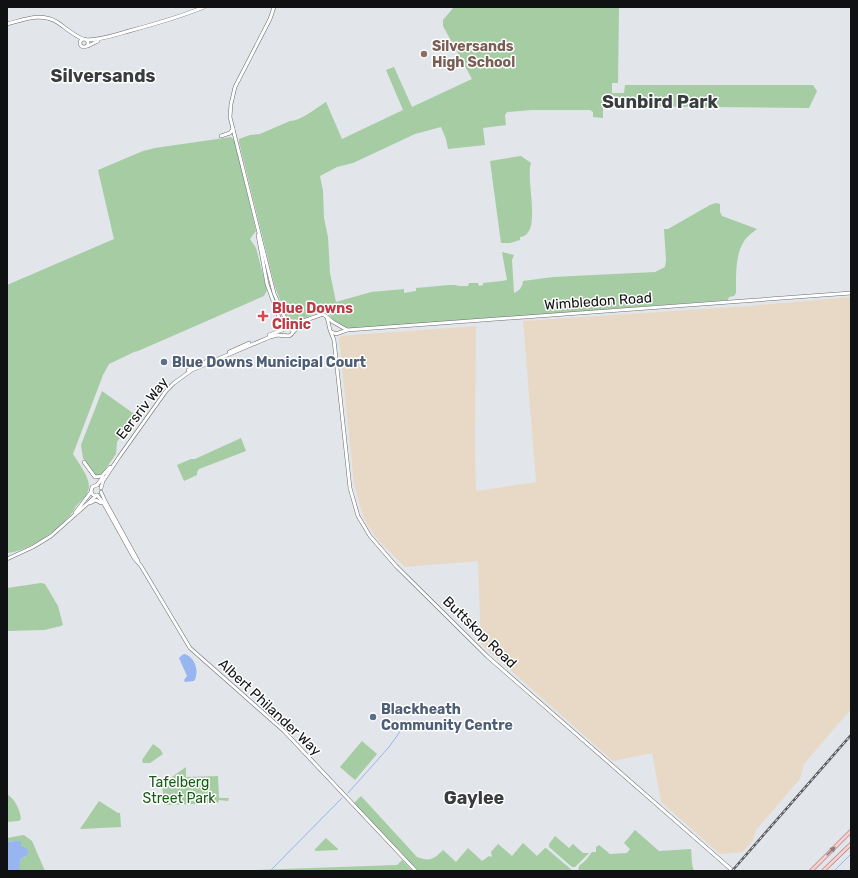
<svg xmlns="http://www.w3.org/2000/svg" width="858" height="878" viewBox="0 0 858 878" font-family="Rubik,sans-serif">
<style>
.commercial{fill:#e8d9c6}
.green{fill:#a5cca2}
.water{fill:#97b5f0}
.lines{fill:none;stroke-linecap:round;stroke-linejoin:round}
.stream{stroke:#97b5f0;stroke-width:1}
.secondary-casing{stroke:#686b6f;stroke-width:4}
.primary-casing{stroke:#a57976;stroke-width:4}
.secondary{stroke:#fff;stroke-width:3}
.primary{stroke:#f9d0cd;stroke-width:3}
.rail-casing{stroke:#595a5d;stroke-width:2.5}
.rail{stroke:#fff;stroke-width:1;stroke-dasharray:3;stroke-linecap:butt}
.oneway{fill:#907a79}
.education-dot{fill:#8d6e63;stroke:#fff;stroke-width:1.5}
.health-dot{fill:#e0444e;stroke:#fff;stroke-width:1.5}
.service-dot{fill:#5c6f8a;stroke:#fff;stroke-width:1.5}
.labels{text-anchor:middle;stroke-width:3;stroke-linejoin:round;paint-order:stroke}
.education-label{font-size:14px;font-weight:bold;fill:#785e54;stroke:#fff;text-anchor:start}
.street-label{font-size:14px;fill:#101112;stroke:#fff}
.health-label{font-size:14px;font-weight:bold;fill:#be3a42;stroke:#fff;text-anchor:start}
.service-label{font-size:14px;font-weight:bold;fill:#4e5e75;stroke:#fff;text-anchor:start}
.park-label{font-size:14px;fill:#155a15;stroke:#fff}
.district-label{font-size:18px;font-weight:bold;fill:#3a3d40;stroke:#fff}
</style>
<rect width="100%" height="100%" fill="#e2e5ea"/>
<polygon class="commercial" points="851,297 851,709 804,764 800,779 756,830 753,840 743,852 720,854 661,802 652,753 613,761 481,644 478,561 405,567 378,540 366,523 362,513 354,484 339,338 341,336 476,326 475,442 476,491 536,482 523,321 748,306"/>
<g class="green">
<path d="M454,7H619L618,83H612V93H624L625,85H813L817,91L809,108L603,106V118L593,117V112L590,110H532L507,112L505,115L506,125L483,128L485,145L448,149L446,139L441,127L415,134L353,163L337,167L320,176L323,191L324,218L328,237L330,273L336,302L371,292L404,289V293L416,291V288L449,285H455L459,286H468L469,283H478L479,286L483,285V283L502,281L507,280L502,252L514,255L512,260L514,293C520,290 522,288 523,281L553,277L655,272L665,267L666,260L664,229H668L710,205L716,203L720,204V212L722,216L757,229C752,233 746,237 743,243C735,256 736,278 736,293L734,296L729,297L728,300L349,329L333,320L325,309L293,323L289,322L275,287L239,142V139L250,135L260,134L290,121C301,121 316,108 326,102L342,139L403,110L386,70L394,67L412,107L472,79L443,26V20Z"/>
<path d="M231,137L235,141L256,231L250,239L256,248L267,290L264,296L138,351L134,352L109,364L103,375L73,454C78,463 89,475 89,487C88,495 82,500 77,505C75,507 74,510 72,513C59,530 29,551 7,553V285L114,239L98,170L143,151L155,148Z"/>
<path d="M521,156L531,163C525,179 543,235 520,237V240L510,243H501L490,161Z"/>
<polygon points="102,391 137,416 117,442 116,454 102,474 97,476 93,473 83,458 81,445"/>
<polygon points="241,438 246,451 199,469 197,472 197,475 184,481 177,465 191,459 195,459"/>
<polygon points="41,583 45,584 58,606 63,625 61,626 44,630 7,631 7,588"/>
<polygon points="362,741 377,754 355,780 340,767"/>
<polygon points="153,744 160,749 163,754 150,763 143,763 142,760"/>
<polygon points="186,767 186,777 218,776 219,798 229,798 228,801 219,800 218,803 164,805 162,784"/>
<path d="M7,794C15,799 20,810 21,819L19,821L7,822Z"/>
<path d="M361,796L417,857C430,862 434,859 443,850L456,862L468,848L482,861L489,856L492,857L491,852L498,844L512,856L523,843L537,856L545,848H546L573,871H417L354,803Z"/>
<polygon points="99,801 118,813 120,813 121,827 80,829"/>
<path d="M635,830L659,851L691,849C692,856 691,863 694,871H578L579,866L586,860L592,852H596V847L599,845L610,854L627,853L630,849L624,843Z"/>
<path d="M24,835L32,841L45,871H19C19,865 18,859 25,857V847H22L15,841L7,842V838Z"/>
<polygon points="555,836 569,848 573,844 583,853 589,853 575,867 572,867 549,847 549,844"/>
<polygon points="326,838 338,849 338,850 315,851 315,849"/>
<polygon points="402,860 413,871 226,871 397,865"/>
</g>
<g class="water">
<path d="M184,654C195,656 200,673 194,681L185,682L184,680L187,676L179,658L181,656Z"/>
<polygon points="15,841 21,841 21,846 27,848 28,854 20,860 19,871 9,871 7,867 7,842"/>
</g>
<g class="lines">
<g class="stream">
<polyline points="348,793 389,747 404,726"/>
<polyline points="270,871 342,798"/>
<polyline points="834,871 851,854"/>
</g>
<defs>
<g id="secondary">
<polyline points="274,7 270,19 235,87 231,104 230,117 274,293 288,325"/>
<path d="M7,24C23,20 41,12 57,22C66,28 73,35 83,39"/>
<circle cx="84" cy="43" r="4"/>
<path d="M86,40C101,40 115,35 129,31C155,24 180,17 204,7"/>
<polyline points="88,46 98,41"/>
<polyline points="221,136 230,133 233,129"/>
<polyline points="258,235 267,284 281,323 282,330"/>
<polyline points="327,317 330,330 334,340 350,488 358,516 370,536 396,566 488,657 733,871"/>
<polyline points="289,326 323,314 333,322 347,330"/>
<path d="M282,329L287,325C297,328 293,339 284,335"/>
<polyline points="293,332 303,322"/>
<polyline points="332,332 336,334 347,330 851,293"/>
<polyline points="269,335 282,330"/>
<polyline points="229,352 249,343"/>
<polyline points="188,370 207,361"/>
<polyline points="84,462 95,477 102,476 110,467"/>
<polyline points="97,485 103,477"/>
<polyline points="101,488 103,481 119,457 166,391 174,383 192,370 270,337 278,335 285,336"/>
<polyline points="91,492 93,495 97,495"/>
<polyline points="101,492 105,501 138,561"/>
<polyline points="97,495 104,504 134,558 141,566 190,648 284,731 416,871"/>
<polyline points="90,503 96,500 101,503"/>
<polyline points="75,513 91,492 92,487 97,485"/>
<polyline points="7,559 33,547 51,536 96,496"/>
</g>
<g id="primary">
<polyline points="811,871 851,831"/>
<polyline points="823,871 851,844"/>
</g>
</defs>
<use href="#secondary" class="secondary-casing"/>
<use href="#primary" class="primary-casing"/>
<use href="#secondary" class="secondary"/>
<use href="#primary" class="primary"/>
<defs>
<polyline id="rail" points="732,871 851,735"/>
</defs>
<use href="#rail" class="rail-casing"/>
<use href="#rail" class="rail"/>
</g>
<defs><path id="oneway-solid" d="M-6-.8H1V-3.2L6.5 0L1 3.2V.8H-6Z"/></defs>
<use class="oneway" href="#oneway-solid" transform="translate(831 851) rotate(-45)"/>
<circle class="education-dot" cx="424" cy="54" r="4"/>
<path class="health-dot" d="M261 310h4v4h4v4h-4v4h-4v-4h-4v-4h4z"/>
<g class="service-dot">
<circle cx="164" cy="362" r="4"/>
<circle cx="373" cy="717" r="4"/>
</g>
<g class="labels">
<g class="education-label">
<text x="432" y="51">Silversands<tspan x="432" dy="16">High School</tspan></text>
</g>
<g class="street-label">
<text transform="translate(598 301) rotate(-4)" y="5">Wimbledon Road</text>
<text transform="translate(142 408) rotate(-52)" y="5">Eersriv Way</text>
<text transform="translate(480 632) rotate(44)" y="5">Buttskop Road</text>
<text transform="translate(270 707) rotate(43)" y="5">Albert Philander Way</text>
</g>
<g class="health-label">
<text x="272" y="313">Blue Downs<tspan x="272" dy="16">Clinic</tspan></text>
</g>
<g class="service-label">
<text x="172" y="367">Blue Downs Municipal Court</text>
<text x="381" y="714">Blackheath<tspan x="381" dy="16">Community Centre</tspan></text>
</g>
<g class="park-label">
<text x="179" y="787">Tafelberg<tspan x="179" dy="16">Street Park</tspan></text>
</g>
<g class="district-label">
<text x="103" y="82">Silversands</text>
<text x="660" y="108">Sunbird Park</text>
<text x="474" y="804">Gaylee</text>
</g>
</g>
<rect width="858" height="878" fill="none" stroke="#101112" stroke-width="16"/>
</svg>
